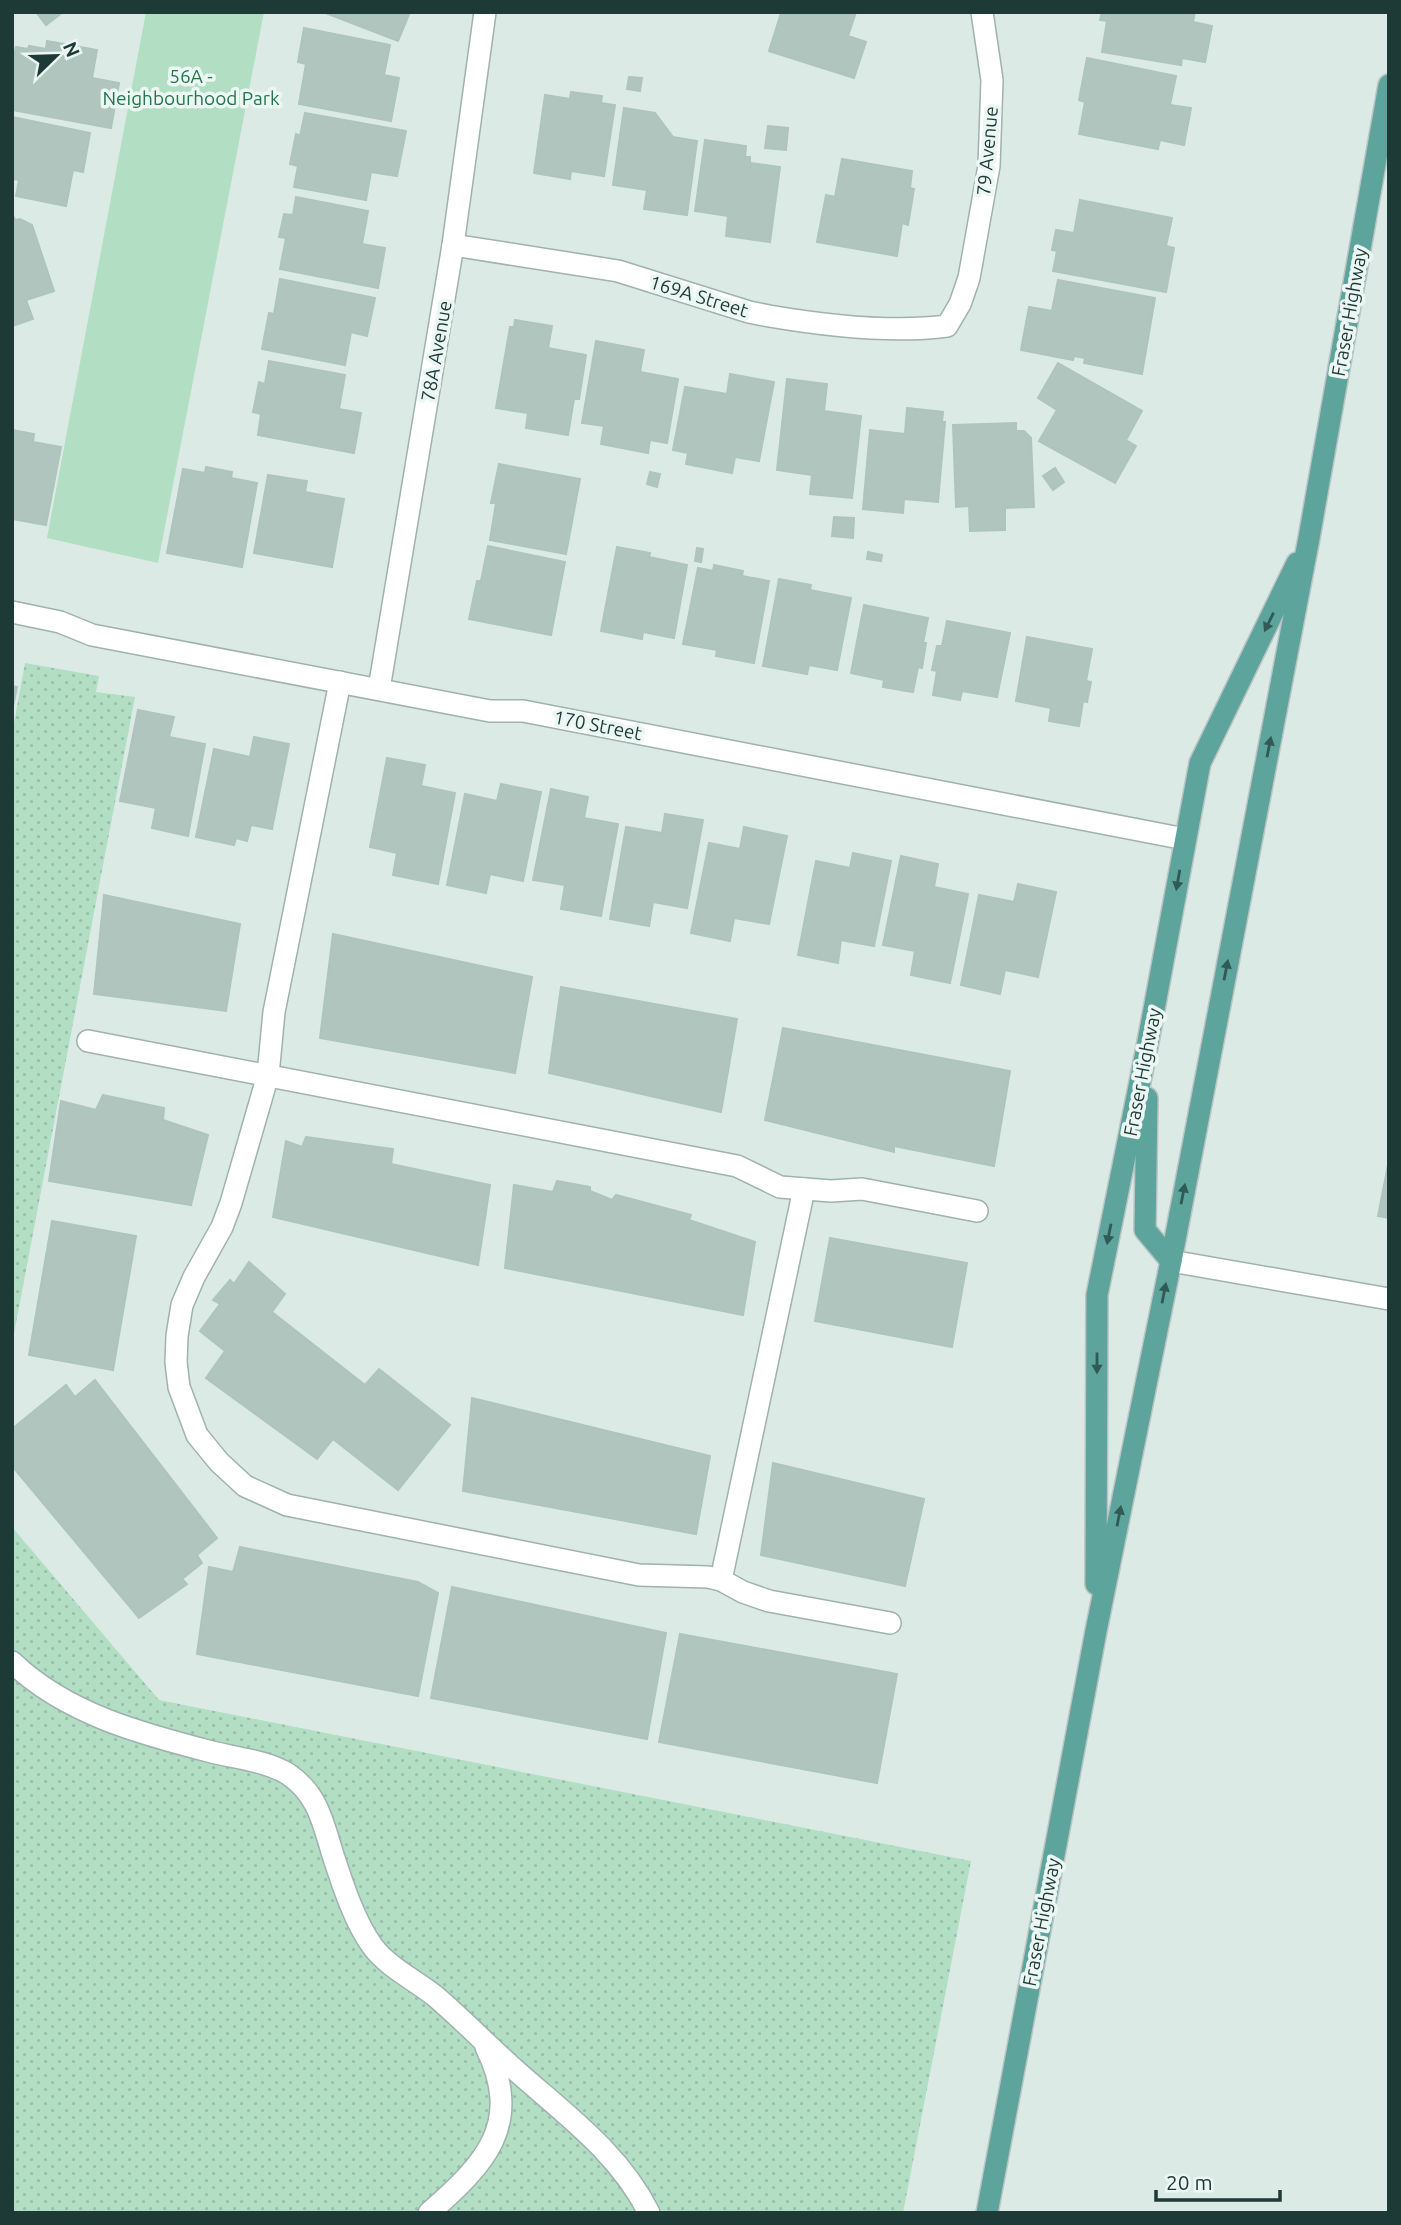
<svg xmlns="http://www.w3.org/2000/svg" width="1401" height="2225" viewBox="0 0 1401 2225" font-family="Ubuntu,sans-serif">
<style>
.grass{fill:url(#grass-dots)}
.park{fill:#b2dec4}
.building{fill:#b1c5bf;stroke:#aec4be;stroke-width:2}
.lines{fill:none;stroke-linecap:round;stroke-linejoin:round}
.minor-casing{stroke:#9fb2ae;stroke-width:24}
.major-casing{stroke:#bbc4c3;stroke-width:24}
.minor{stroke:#fff;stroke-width:21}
.major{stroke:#5ca49c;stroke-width:21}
.oneway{fill:#305a55}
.labels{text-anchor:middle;stroke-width:7;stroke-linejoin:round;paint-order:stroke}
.park-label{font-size:19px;fill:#23754f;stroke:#ecf7f3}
.street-label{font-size:19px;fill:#1d3a37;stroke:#ecf7f3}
</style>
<defs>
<pattern id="grass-dots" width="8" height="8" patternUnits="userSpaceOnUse" patternTransform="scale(1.75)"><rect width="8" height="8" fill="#b2dec4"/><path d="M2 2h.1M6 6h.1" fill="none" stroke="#99bfa9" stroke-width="1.8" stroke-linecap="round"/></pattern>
</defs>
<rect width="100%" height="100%" fill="#dceae6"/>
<g class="grass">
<polygon points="25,663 99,676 96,692 135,697 12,1344 12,734"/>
<polygon points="12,1527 159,1700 971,1861 903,2213 12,2213"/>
</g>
<polygon class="park" points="146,12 264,12 158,563 47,538"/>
<g class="building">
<polygon points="36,12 63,12 46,25"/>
<polygon points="323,12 410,12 398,41"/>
<polygon points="778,12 856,12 848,36 866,42 854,78 769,51 781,13"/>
<polygon points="1102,12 1195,12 1193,22 1212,26 1205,62 1182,58 1181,65 1102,52 1107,21 1100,20"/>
<polygon points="304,28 390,45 384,75 399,78 391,121 299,104 306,64 298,62"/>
<polygon points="47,41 97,50 92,78 119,83 111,128 12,110 14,75 12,74 12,64 16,47 28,49 29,46 46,49"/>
<polygon points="1087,58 1176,76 1170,105 1191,108 1184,145 1160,140 1158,149 1079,134 1085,102 1079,100"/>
<polygon points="629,77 642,78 640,91 627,89"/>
<polygon points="571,92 602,96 601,103 615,105 604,176 571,171 570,179 534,173 545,95 570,99"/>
<polygon points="624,108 655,113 673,137 697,141 687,215 644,209 647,190 613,185"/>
<polygon points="305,113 406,131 397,176 371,172 366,200 294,187 298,166 290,164 296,134 300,136"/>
<polygon points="12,117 90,133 83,172 73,170 66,206 16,196 19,180 12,179"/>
<polygon points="768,126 788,128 786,150 765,148"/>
<polygon points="705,140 746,146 745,157 750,157 750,163 780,167 770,242 726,236 728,216 695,211"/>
<polygon points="842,159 912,171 910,188 914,189 908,225 902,223 897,256 817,242 826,195 835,197"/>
<polygon points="296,197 368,211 362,244 385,248 378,288 280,269 286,238 279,237 284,214 293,215"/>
<polygon points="1080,200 1172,218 1166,246 1174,248 1166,292 1053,271 1057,251 1052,250 1056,230 1074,233"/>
<polygon points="12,213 15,220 20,219 32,225 54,291 26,300 33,319 12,326"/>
<polygon points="280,279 375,298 367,336 351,332 345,365 262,349 269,313 274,314"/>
<polygon points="1058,280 1155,298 1142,374 1084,363 1085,358 1074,356 1073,360 1021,350 1029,307 1052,311"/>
<polygon points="515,320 552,326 548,348 586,355 579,399 574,399 568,435 526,428 528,413 496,408 510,327 514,327"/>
<polygon points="596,341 644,350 640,372 678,379 667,443 650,440 648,453 601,444 604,426 582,423"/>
<polygon points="269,361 345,375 339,409 361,413 354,453 258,435 261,414 253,412 259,382 265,384"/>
<polygon points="1058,363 1142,411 1126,440 1136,446 1115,483 1039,441 1057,410 1038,398"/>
<polygon points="730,374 774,382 759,461 735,457 732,473 686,464 688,453 673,450 685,387 727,394"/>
<polygon points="787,379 827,384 824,411 861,416 852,498 810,494 812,475 777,470"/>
<polygon points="907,408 943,412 942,422 945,422 938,502 904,499 903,513 863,509 870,430 905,434"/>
<polygon points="1016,423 1016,431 1024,431 1031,438 1034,507 1005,508 1005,530 970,531 969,506 956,507 953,425"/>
<polygon points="12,430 34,434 33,442 61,447 46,525 12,519"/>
<polygon points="499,464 580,479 566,554 490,540 496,503 491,503"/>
<polygon points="206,467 232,472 231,478 257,483 242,567 167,553 183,469 205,473"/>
<polygon points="1055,468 1064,482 1053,490 1043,476"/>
<polygon points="650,472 660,474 657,487 647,484"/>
<polygon points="268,475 307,481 305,492 344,499 332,567 254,553"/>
<polygon points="834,517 854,518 853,538 832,536"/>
<polygon points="488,546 565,562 551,635 469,619 477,581 481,581"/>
<polygon points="617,547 650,553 649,557 687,565 674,638 643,632 642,639 601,631"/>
<polygon points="697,548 703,549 701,562 695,561"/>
<polygon points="868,552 882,555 881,561 867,559"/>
<polygon points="714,565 743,571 742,576 769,581 754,663 716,656 717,650 683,644 698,568 713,571"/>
<polygon points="779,579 811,585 810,590 851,598 837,670 809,665 807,674 763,666"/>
<polygon points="864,605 928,618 923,643 926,643 922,668 918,667 913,692 883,687 884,680 851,673"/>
<polygon points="947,621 1010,633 997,697 962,691 960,700 933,695 937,671 932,670 937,646 942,646"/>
<polygon points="1027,637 1092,649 1086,681 1091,682 1087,702 1083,701 1079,726 1049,721 1051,708 1016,701"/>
<polygon points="12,686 17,687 12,711"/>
<polygon points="138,710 174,717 169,737 205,744 188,836 152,828 156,808 120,801"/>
<polygon points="254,737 289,744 272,829 251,825 247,841 236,838 234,845 196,837 214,749 250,757"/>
<polygon points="387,758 425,765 421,786 455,793 438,884 393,875 397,853 370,847"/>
<polygon points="501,784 541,792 523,881 490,874 486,893 447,885 465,794 497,801"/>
<polygon points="551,789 588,797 584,818 618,824 601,916 561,909 565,885 533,880"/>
<polygon points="665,814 703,820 687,908 653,902 649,926 610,919 626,827 662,833"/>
<polygon points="744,827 787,836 769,924 734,918 730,941 691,933 709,843 740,849"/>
<polygon points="853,853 891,861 874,946 841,940 838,963 798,955 816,861 850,868"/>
<polygon points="901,856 938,864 934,887 968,894 950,983 911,975 915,951 883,945"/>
<polygon points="1018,884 1056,892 1038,977 1005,970 1000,994 961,985 979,895 1014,902"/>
<polygon points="104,895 240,924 226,1011 94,994"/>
<polygon points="333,934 532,977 515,1073 320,1038"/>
<polygon points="561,987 737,1019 721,1112 549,1073"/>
<polygon points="783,1028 1010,1071 994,1166 894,1146 894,1152 765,1120"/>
<polygon points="103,1095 164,1108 163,1120 208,1135 191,1205 49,1181 61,1101 96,1110"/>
<polygon points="306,1137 393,1149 391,1164 490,1185 478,1265 273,1217 286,1141 302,1147"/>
<polygon points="1389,1160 1389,1218 1378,1216"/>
<polygon points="557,1181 590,1187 590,1191 612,1200 616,1195 691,1215 689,1220 755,1242 743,1315 505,1268 514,1185 553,1192"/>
<polygon points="52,1221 136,1236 113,1370 29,1355"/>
<polygon points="830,1238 967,1263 952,1347 815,1321"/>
<polygon points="249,1262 285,1294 272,1312 365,1385 379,1369 450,1425 398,1490 333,1439 317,1459 206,1378 225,1351 200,1331 220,1304 213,1300 230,1280 234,1284"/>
<polygon points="95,1380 217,1538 197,1555 202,1563 182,1579 187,1584 139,1618 12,1466 12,1429 66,1385 75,1397"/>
<polygon points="472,1398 710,1456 696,1534 463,1491"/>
<polygon points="773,1463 924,1499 905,1586 761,1555"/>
<polygon points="240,1547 418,1582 438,1593 418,1696 197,1654 209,1567 233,1572"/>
<polygon points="452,1587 666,1633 647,1739 431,1698"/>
<polygon points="680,1634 897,1674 877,1783 659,1742"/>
</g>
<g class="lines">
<defs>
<g id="minor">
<path d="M453,245L618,271L749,312L769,316C822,325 894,333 947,326L960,304L969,278L989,166L992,80L982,12"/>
<polyline points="12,612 60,622 92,635 490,711 523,711 1185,839"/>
<polyline points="340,682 274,1012 268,1075 231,1203 222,1227 194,1277 182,1305 177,1336 176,1362 179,1387 197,1435 219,1462 245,1486 287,1505 639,1575 708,1577 721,1580 743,1592 769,1601 890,1623"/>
<polyline points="379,689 453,245 485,12"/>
<polyline points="88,1041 737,1166 780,1187 831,1191 862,1189 977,1211"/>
<polyline points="1171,1261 1389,1299"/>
<polyline points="721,1580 804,1189"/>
<path d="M12,1662C66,1714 142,1734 212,1752C236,1758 267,1761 288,1774C318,1794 323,1823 333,1855C342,1883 355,1923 373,1947C388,1967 415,1980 435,1996C462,2019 486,2044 513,2068C562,2112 619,2152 649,2213"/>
<path d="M429,2213C485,2164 524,2124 486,2047"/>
</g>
<g id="major">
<polyline points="1147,1098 1145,1230 1171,1261"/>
<polyline points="1096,1584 1097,1295 1147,1047 1200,763 1297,563"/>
<polyline points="987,2213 1096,1631 1171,1261 1309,538 1389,85"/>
</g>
</defs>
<use href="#minor" class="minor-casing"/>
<use href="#major" class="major-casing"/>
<use href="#minor" class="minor"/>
<use href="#major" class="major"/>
</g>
<defs><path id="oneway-solid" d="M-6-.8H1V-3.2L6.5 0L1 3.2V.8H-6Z" transform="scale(1.75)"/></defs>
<g class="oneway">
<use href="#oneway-solid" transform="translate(1269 622) rotate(116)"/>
<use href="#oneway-solid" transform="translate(1269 747) rotate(-79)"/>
<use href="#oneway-solid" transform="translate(1178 880) rotate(100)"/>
<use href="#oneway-solid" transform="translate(1226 970) rotate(-79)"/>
<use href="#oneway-solid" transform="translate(1183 1194) rotate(-79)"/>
<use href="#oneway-solid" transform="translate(1109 1234) rotate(101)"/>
<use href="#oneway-solid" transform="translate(1164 1293) rotate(-79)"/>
<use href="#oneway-solid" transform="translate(1097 1363) rotate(90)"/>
<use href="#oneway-solid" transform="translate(1119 1516) rotate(-79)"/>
</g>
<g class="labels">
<g class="park-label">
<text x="191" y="83">56A -<tspan x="191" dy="22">Neighbourhood Park</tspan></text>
</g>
<g class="street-label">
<text transform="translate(987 151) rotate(-85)" y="7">79 Avenue</text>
<text transform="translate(699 296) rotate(17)" y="7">169A Street</text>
<text transform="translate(1349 312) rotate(-80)" y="7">Fraser Highway</text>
<text transform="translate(436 351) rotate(-80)" y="7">78A Avenue</text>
<text transform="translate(598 725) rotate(11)" y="7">170 Street</text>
<text transform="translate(1142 1072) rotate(-79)" y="7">Fraser Highway</text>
<text transform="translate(1041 1922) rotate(-79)" y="7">Fraser Highway</text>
</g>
</g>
<rect width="1401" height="2225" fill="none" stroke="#1d3a37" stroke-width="28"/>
<g transform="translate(56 56) rotate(67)" stroke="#ecf7f3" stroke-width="5" paint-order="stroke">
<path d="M0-5L12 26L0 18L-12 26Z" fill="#1d3a37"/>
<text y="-10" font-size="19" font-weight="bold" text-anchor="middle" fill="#1d3a37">N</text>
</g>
<path d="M1156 2190v10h124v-10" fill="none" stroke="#1d3a37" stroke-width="3.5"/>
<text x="1166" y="2190" font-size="21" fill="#1d3a37" stroke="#ecf7f3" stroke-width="5" paint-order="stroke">20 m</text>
</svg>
